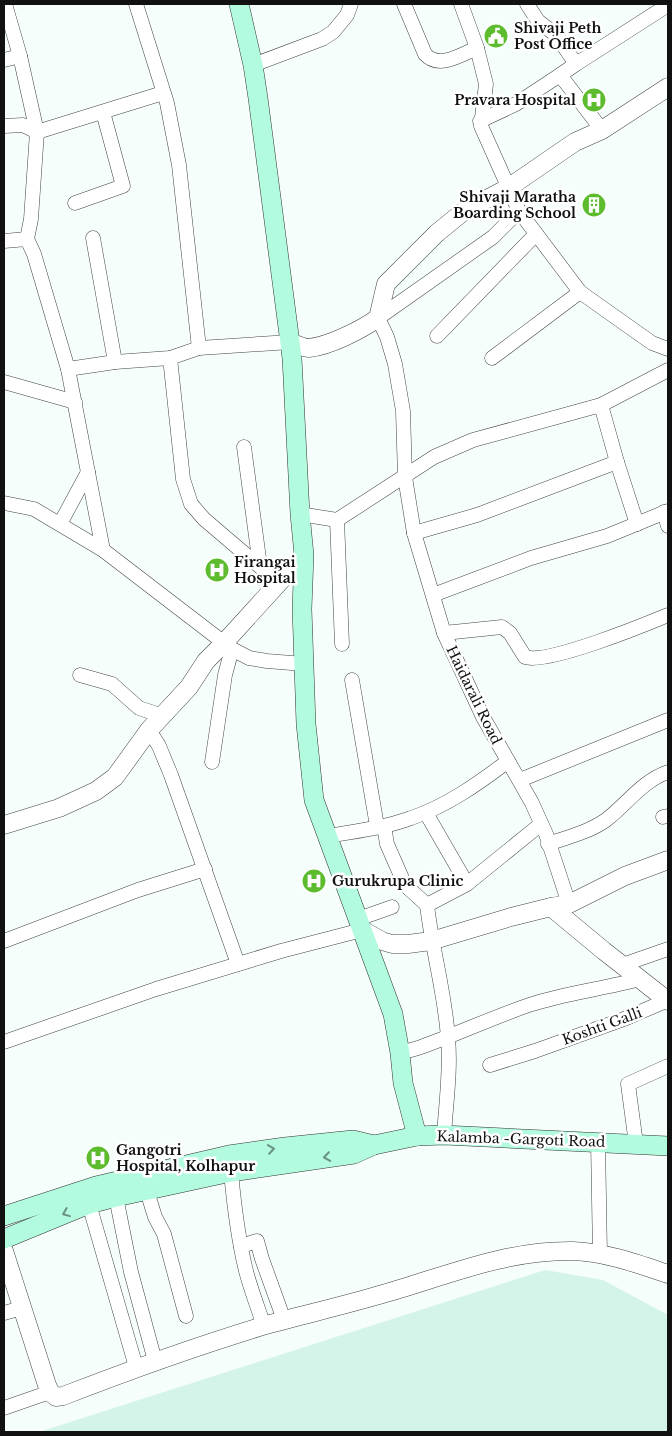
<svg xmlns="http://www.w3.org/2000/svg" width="672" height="1436" viewBox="0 0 672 1436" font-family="'Libre Baskerville',serif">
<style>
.farmland{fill:#d5f4e9}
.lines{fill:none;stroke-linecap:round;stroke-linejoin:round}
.minor-casing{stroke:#444;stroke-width:15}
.tertiary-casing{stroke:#444;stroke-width:19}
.secondary-casing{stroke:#333;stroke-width:20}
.minor{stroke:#fff;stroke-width:14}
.tertiary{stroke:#fff;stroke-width:18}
.secondary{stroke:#b3fbdf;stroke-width:19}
.oneway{stroke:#6a9282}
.labels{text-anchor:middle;stroke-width:5;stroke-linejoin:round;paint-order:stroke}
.poi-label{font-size:14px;font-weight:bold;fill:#111;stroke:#fff;text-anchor:start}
.street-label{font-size:14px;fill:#111;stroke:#fff}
</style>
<rect width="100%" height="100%" fill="#f5fefa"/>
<polygon class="farmland" points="545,1270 603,1280 668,1315 668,1432 39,1432"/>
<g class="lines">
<defs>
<g id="minor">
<polyline points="5,4 20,56 37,132 31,219 27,239 34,254 68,369 103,550"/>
<polyline points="136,4 167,103 179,165 199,348"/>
<path d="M404,4L425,54C439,70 462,54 477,48"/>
<polyline points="461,4 477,48 486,84 481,126 519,211 580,292 652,343 668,349"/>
<polyline points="527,4 538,21 556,35 576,64 560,75 602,130"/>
<polyline points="4,60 20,56"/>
<polyline points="576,64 668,5"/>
<polyline points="253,65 322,39 333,32 347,15 351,4"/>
<polyline points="480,121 516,104 560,75"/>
<polyline points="4,126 23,125 37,132 163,93"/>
<polyline points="75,203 123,186 103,112"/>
<polyline points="519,211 493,237 378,318 387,337 395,364 403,411 405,477 414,533 444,633 483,717 532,803 546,834 569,904"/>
<polyline points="93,238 115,362"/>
<polyline points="4,241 27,239"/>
<polyline points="437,336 536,234"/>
<polyline points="170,358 183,479 191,504 204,519 279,583"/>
<polyline points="492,358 580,292"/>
<polyline points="68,369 115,362 170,358 199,348 290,342"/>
<polyline points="4,382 75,402"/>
<polyline points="601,405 617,462 637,524"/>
<polyline points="244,447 260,566"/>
<polyline points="4,503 34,509 103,550 232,649 249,658 267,661 304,664"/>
<polyline points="664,512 668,526"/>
<polyline points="300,514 337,520 434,457 473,440 601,405 668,370"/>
<polyline points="337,520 342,644"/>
<polyline points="60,524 88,472"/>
<polyline points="414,533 477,515 617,462"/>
<polyline points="433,595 531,558 607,536 668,511"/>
<path d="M444,633L502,627L510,633L525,657C546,665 644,625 668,615"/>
<polyline points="80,675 112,684 139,708 163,716"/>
<polyline points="352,680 377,826"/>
<polyline points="149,730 159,746 171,775 238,964"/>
<polyline points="212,762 225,675 232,649"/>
<polyline points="520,780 668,720"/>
<polyline points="426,813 467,884"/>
<polyline points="663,817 668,816"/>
<polyline points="384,826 387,844 405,885 427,905"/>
<path d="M328,836C355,831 385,828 411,818C447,806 479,783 508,761"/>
<path d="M548,844C568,837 589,832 606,820C627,804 642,781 668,772"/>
<polyline points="358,919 392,907"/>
<polyline points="4,941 138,890 205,869"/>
<polyline points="622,965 668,949"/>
<polyline points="4,1042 156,989 281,951 362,930"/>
<path d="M400,1053L418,1048C455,1035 491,1018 529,1005C565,993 603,989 640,979"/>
<polyline points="490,1065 535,1051 624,1019 668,1000"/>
<path d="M444,1135C446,1103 451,1070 448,1038C445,993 432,949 427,905L467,884L541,824"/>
<polyline points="598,1142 600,1255"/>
<polyline points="636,1144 628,1084 668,1066"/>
<path d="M231,1172C234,1205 238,1238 246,1271C251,1290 258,1308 264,1326"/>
<polyline points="147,1191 155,1217 164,1234 186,1316"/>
<polyline points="116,1197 131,1272 155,1361"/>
<polyline points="89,1204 136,1367"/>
<polyline points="241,1246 257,1241 262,1259 284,1320"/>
<polyline points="4,1313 22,1308"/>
<polyline points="4,1408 50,1392"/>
</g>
<g id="tertiary">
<path d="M290,342C296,344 303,348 309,348C329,346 361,330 378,318L386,284L437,233L464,211L508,188L575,142L602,130L668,87"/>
<polyline points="4,825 59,808 96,791 115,777 149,730 189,687 206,661 224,643 304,555"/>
<polyline points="551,907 604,951 668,1001"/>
<polyline points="362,930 382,941 392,944 408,944 431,941 511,917 551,907 569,904 625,876 668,860"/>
<path d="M4,1251L47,1385L50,1392L56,1397L63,1396C130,1370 197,1346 266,1325C306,1314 346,1305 386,1293C449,1275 506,1250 573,1251C605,1252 638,1264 668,1274"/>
</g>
<g id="secondary">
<polyline points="239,4 253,65 258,98 292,358 300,514 304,555 302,609 306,724 314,800 393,1014 400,1053 403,1083 417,1136"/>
<polyline points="4,1216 96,1186 229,1155 285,1147 353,1140 374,1145"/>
<polyline points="4,1239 89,1204 116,1197 231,1172 354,1154 374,1145 417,1136 444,1135 668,1146"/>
</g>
</defs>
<use href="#minor" class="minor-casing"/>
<use href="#tertiary" class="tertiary-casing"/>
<use href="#secondary" class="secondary-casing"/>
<use href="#minor" class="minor"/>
<use href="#tertiary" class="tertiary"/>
<use href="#secondary" class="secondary"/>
</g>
<defs><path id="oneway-chevron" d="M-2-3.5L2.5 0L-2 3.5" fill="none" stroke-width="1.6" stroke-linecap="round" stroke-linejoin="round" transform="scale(1.25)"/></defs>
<g class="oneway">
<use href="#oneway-chevron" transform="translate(271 1149) rotate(-8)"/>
<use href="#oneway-chevron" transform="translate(327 1157) rotate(172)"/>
<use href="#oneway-chevron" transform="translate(66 1213) rotate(158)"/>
</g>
<defs>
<symbol id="civic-disc" viewBox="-11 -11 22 22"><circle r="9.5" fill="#5dbb2e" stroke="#fff"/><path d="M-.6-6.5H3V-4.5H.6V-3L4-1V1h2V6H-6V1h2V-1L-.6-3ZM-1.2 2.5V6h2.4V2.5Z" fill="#fff"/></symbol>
<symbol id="hospital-disc" viewBox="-11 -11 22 22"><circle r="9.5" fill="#5dbb2e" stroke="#fff"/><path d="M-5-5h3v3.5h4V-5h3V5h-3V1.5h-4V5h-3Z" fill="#fff"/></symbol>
<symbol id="building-disc" viewBox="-11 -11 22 22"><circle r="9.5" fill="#5dbb2e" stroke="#fff"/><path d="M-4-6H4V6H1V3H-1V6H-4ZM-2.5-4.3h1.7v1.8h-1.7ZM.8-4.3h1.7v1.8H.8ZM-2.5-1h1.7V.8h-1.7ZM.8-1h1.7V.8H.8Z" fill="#fff"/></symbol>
</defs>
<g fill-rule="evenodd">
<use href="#civic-disc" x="482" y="22" width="28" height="28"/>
<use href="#hospital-disc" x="580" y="86" width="28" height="28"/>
<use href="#building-disc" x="580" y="191" width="28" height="28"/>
<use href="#hospital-disc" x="203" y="556" width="28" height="28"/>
<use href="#hospital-disc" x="300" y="867" width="28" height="28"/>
<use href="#hospital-disc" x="84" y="1144" width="28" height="28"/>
</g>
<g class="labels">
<g class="poi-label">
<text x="514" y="33">Shivaji Peth<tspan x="514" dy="16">Post Office</tspan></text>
<text x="576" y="105" text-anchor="end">Pravara Hospital</text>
<text x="576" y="202" text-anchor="end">Shivaji Maratha<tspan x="576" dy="16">Boarding School</tspan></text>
<text x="234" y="567">Firangai<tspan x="234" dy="16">Hospital</tspan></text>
<text x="332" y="886">Gurukrupa Clinic</text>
<text x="116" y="1155">Gangotri<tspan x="116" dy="16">Hospital, Kolhapur</tspan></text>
</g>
<g class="street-label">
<text transform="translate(474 695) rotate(64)" y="5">Haidarali Road</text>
<text transform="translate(602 1026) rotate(-20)" y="5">Koshti Galli</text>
<text transform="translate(521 1139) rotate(2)" y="5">Kalamba -Gargoti Road</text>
</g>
</g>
<rect width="672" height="1436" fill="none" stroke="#111111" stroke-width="10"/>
</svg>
